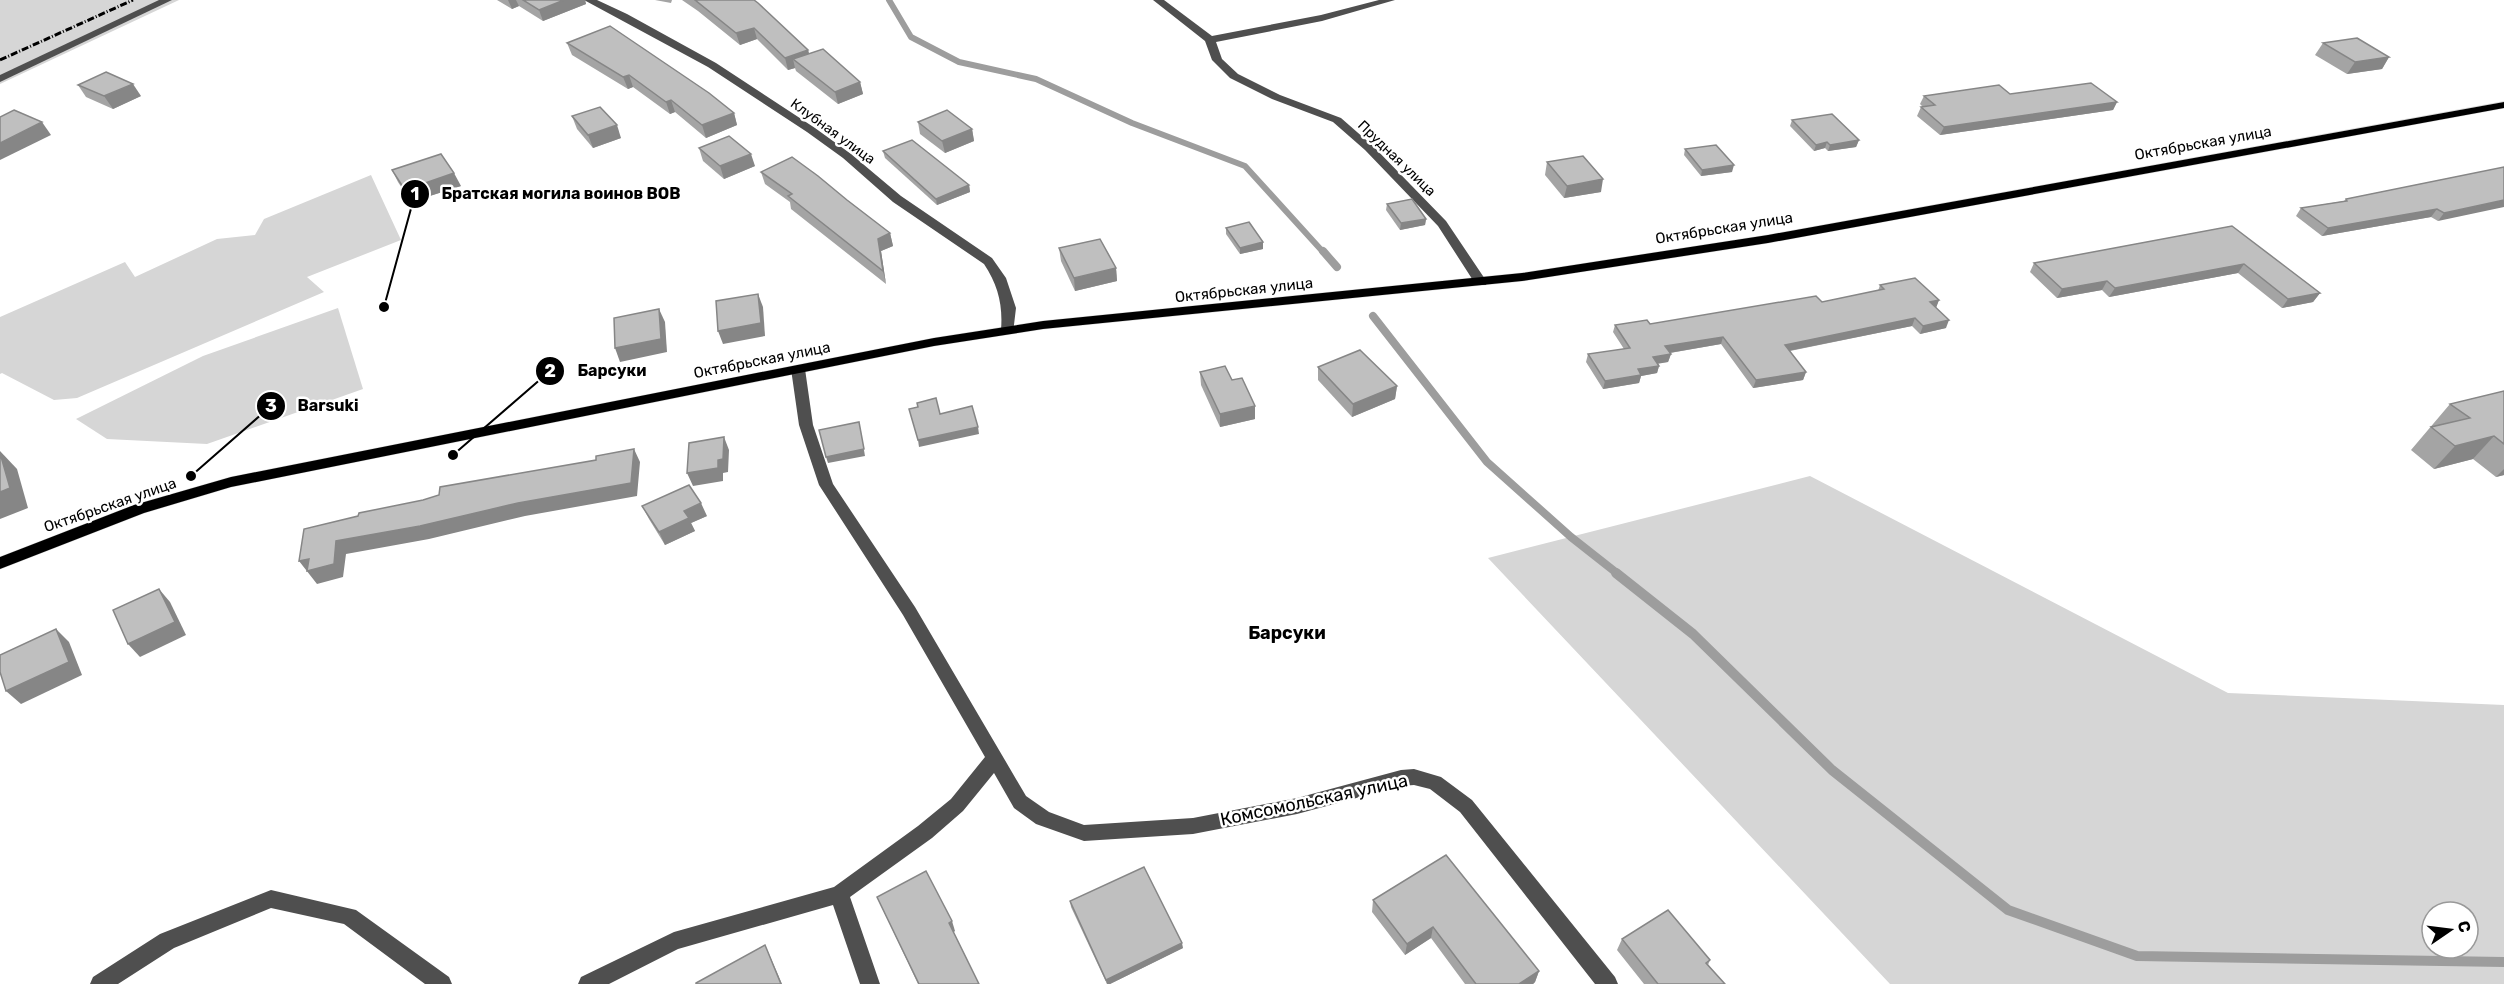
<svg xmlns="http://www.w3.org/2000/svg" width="2504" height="984" viewBox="0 0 2504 984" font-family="Rubik,sans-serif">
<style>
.green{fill:#d6d6d6;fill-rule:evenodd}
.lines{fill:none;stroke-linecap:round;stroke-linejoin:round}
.stream-far2{stroke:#9d9d9d;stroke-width:6}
.stream-far1{stroke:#9d9d9d;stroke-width:8}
.stream{stroke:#9d9d9d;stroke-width:10}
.major-casing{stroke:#dbdbdb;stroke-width:1}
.minor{fill:#4f4f4f;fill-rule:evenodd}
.major{fill:#000;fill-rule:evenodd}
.rail{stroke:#000;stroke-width:3;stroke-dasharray:7 2 1 2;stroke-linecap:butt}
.wall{fill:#a4a4a4}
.shaded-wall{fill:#868686}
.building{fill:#bfbfbf;stroke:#868686;stroke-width:1.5}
.labels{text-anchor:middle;stroke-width:5;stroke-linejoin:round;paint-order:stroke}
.far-street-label{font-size:14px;fill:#000;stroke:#fff}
.street-label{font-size:15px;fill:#000;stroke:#fff}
.quarter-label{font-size:18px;font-weight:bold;fill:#000;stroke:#fff}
.near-street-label{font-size:18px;fill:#000;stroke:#fff}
.leader{fill:none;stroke:#000;stroke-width:2}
.callout-dot{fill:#000;stroke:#fff;stroke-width:2}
.mark-label{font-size:18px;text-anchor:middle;font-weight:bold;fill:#fff}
.callout-label{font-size:16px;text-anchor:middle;font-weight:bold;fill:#000;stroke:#fff;stroke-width:5;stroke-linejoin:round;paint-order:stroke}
</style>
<rect width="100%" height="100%" fill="#fff"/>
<g class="green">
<polygon points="0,0 179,0 0,84"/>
<polygon points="371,175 401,240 307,277 324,292 77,398 54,400 2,373 0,374 0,317 125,262 135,277 217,239 255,235 264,219"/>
<polygon points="338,308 363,389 207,444 107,439 76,419 203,356"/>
<path d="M1810,476L2228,693L2504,705V984H1890L1488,558ZM2432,912H2468V948H2432Z"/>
</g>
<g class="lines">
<polyline class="stream-far2" points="889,0 911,37 959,62 1036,79 1132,123 1245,166 1324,253"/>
<g class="stream-far1">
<polyline points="1323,251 1337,267"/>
<polyline points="1373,316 1487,462 1571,537 1618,574"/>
</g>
<polyline class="stream" points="1616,573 1693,634 1832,770 2008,910 2137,956 2504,962"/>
<defs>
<polygon id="major" points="2504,102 2504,108 1768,243 1522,281 1043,329 934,346 231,487 144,513 0,569 0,557 134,505 231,477 934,338 1043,321 1522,273 1768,235"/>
</defs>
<use href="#major" class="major-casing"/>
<g class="minor">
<polygon points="159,0 172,0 0,82 0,75"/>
<path d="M584,0H597L627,14L716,63L815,128L851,154L901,196L992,258L1006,278L1016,308L1013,333H1003L1001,330C1003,305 998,285 984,264L893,202L843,158L807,132L708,67Z"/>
<polygon points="1153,0 1164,0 1212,36 1321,15 1379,0 1395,0 1322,21 1216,42 1222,59 1238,74 1280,95 1341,118 1373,146 1446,221 1487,282 1486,285 1476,285 1438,226 1365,150 1333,122 1272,99 1230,78 1212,60 1205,41"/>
<polygon points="798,365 805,369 813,425 833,484 915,607 1026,796 1049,812 1084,825 1193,818 1297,798 1401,770 1414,769 1441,777 1472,800 1615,977 1618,984 1595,984 1460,812 1430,789 1414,785 1401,786 1297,814 1193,834 1084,841 1036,824 1014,808 994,773 963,811 932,838 850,897 880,984 860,984 833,905 678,949 609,984 578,984 581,977 674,932 834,887 918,826 951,799 985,757 903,615 819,485 799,425 791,369"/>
<polygon points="271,890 356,910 449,977 452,984 425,984 344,924 271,908 174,948 118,984 90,984 93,977 160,934"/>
</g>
<use href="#major" class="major"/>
<polyline class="rail" points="0,60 133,0"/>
</g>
<g class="wall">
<polygon points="497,0 585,0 586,4 543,21 519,6 512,9"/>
<polygon points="655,0 672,0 671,3"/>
<polygon points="682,0 754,0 808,50 809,53 860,82 863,94 838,104 796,71 795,68 788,70 757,39 740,45 698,11"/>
<polygon points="567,43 734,113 737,125 706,138 675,112 670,114 633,87 628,89 572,55"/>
<polygon points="2323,43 2389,57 2382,69 2347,74 2315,55"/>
<polygon points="78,85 141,96 113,109 86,97"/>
<polygon points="2010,94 2117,102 2113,110 1940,135 1917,116 1921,107 1923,107 1920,104 1924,96"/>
<polygon points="572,116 621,138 593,148 577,129"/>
<polygon points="1792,120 1859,140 1856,147 1828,151 1825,148 1814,151 1790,126"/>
<polygon points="918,122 972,129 974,141 945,153 920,134"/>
<polygon points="699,148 755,166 724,179 703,161"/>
<polygon points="1685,149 1732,172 1701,176 1684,155"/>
<polygon points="883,151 969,185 970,192 937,205 885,158"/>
<polygon points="1547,162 1601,192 1564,198 1545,175"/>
<polygon points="2504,167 2438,221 2431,217 2322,236 2296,216 2301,208 2344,201 2346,199"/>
<polygon points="392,170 461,186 411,202 398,182"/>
<polygon points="761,172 847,200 890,233 893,246 881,251 886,284 791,209 790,202 765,184"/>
<polygon points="1387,204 1426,219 1425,225 1400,230 1386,210"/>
<polygon points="2232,226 2320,293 2313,302 2282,308 2238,273 2109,297 2102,290 2057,298 2030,272 2034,263"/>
<polygon points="1226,228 1263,242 1263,249 1240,254 1226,234"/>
<polygon points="1059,248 1116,268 1117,281 1075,291 1061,261"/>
<polygon points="1880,285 1939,300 1936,307 1946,328 1920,334 1912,326 1790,351 1806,372 1803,380 1753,388 1721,344 1670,353 1671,354 1668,362 1658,363 1659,366 1657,373 1641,376 1639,383 1603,389 1586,362 1588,354 1624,349 1613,332 1615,325 1650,324 1822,302 1878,291"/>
<polygon points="1318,367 1397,386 1395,399 1352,417 1318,380"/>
<polygon points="1200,372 1232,380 1255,406 1255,419 1220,427 1201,385"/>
<polygon points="2504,391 2504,475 2496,477 2473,459 2434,469 2411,450 2450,404"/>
<polygon points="642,506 707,516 691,523 695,531 665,545 649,519"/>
<polygon points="877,897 955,931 953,932 979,984 918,984"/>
<polygon points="1373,900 1539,971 1535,982 1533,984 1465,984 1431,938 1405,955 1372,912"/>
<polygon points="1070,901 1183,948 1110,984 1107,984 1071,907"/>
<polygon points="1622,939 1710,960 1708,965 1725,984 1644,984 1617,950"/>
</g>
<g class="shaded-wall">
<polygon points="508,0 516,0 519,6 512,9"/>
<polygon points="564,0 585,0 586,4 543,21 539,10"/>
<polygon points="754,28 757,39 740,45 736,33"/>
<polygon points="808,50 811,62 793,59 795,68 788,70 785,58"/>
<polygon points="2389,57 2382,69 2347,74 2355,62"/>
<polygon points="629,75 633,87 628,89 623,77"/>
<polygon points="860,82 863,94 838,104 835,92"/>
<polygon points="133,84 141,96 113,109 104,96"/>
<polygon points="671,100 675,112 670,114 666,102"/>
<polygon points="2117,102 2113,110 1940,135 1944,127"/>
<polygon points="734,113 737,125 706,138 702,125"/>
<polygon points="42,122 51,135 0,160 0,143"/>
<polygon points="617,125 621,138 593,148 588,135"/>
<polygon points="972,129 974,141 945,153 942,141"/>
<polygon points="1859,140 1856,147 1828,151 1830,145"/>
<polygon points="1827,142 1825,148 1814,151 1816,145"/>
<polygon points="751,154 755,166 724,179 720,166"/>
<polygon points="1734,165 1732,172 1701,176 1702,170"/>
<polygon points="454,173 461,186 411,202 405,190"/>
<polygon points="1603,179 1601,192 1564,198 1567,186"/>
<polygon points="969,185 970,192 937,205 936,199"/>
<polygon points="2504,200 2504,207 2438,221 2444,213"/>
<polygon points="2437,209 2431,217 2322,236 2328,228"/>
<polygon points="1426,219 1425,225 1400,230 1401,223"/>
<polygon points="890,233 893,246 881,251 886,284 883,271 878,239"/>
<polygon points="1263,242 1263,249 1240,254 1240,248"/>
<polygon points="2244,264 2238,273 2109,297 2115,288"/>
<polygon points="1116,268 1117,281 1075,291 1074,278"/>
<polygon points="2107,281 2102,290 2057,298 2062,289"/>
<polygon points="2320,293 2313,302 2282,308 2288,299"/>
<polygon points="758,294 763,307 765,336 723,344 718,331"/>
<polygon points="1939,300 1936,308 1930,302"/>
<polygon points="659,309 665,322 667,352 620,362 615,348"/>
<polygon points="1915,318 1912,326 1783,352 1785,345"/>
<polygon points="1949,320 1946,328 1920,334 1923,326"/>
<polygon points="1723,337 1721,344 1663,354 1665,346"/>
<polygon points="1671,354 1668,362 1651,365 1653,357"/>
<polygon points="1659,366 1657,373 1641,376 1639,383 1603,389 1605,381 1638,369"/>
<polygon points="1806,372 1803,380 1753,388 1756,380"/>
<polygon points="1397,386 1395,399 1352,417 1353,404"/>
<polygon points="1255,406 1255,419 1220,427 1220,414"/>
<polygon points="859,422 865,456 828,463 826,457"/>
<polygon points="978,427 979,434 919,447 918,440"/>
<polygon points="2494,436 2473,459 2434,469 2455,446"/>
<polygon points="724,437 729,450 728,472 723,473 723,481 693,486 687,473 718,460"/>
<polygon points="634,449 640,462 637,496 525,516 429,539 346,554 343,577 317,584 299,561 336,541"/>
<polygon points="0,451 17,469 28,508 0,519"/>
<polygon points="2504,469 2504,475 2496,477"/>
<polygon points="701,503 707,516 691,523 695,531 665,545 659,532 684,511"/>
<polygon points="159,589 170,602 186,635 140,657 128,644"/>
<polygon points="56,629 69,642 82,675 21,704 6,691"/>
<polygon points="952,921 955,931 952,933 949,923"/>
<polygon points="1433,927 1431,938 1405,955 1407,944"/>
<polygon points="1182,943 1183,948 1110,984 1107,984 1106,980"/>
<polygon points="765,945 769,954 782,984 780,984"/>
<polygon points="1539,971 1535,982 1533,984 1519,984"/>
</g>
<g class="building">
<polygon points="523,0 564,0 539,10"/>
<polygon points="695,0 754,0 758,3 808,50 785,58 754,28 736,33"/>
<polygon points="610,26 709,93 734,113 702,125 671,100 666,102 629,75 623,77 567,43"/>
<polygon points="2357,38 2389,57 2355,62 2323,43"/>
<polygon points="823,49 860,82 835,92 793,59"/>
<polygon points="106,72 133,84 104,96 78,85"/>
<polygon points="2091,83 2117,102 1944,127 1921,107 1935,105 1924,96 1999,85 2010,94"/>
<polygon points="600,107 617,125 588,135 572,116"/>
<polygon points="14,110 42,122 0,143 0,117"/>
<polygon points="947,110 972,129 942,141 918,122"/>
<polygon points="1832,114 1859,140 1830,145 1827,142 1816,145 1792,120"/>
<polygon points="729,136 751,154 720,166 699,148"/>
<polygon points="912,140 969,185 936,199 883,151"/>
<polygon points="1716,145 1734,165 1702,170 1685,149"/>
<polygon points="441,154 454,173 405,190 392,170"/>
<polygon points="1583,156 1603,179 1567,186 1547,162"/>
<polygon points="792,157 818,176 847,200 890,233 878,239 883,271 788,196 792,194 761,172"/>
<polygon points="2504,167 2504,200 2444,213 2437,209 2328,228 2301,208 2347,201 2346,199"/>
<polygon points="1412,199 1426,219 1401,223 1387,204"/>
<polygon points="1249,222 1263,242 1240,248 1226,228"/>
<polygon points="2232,226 2320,293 2288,299 2244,264 2115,288 2107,281 2062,289 2034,263"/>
<polygon points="1100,239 1116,268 1074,278 1059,248"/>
<polygon points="1915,278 1939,300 1930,302 1949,320 1923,326 1915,318 1785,345 1806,372 1756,380 1723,337 1665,346 1671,354 1653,357 1659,366 1638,369 1641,375 1605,381 1588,354 1630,348 1615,325 1647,320 1650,324 1816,296 1822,302 1884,289 1880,285"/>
<polygon points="758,294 761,323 718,331 716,301"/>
<polygon points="659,309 661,339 615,348 614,318"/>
<polygon points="1360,350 1397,386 1353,404 1318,367"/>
<polygon points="1225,366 1232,380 1242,378 1255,406 1220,414 1200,372"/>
<polygon points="2504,391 2504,444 2494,436 2455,446 2431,427 2470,418 2450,404"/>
<polygon points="936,398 940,414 972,406 978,427 918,440 909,409 918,407 917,403"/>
<polygon points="859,422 864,449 826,457 819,430"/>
<polygon points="724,437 723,459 718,460 718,468 687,473 689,443"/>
<polygon points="634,449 631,483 518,503 420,526 336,541 334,564 307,571 309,559 299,561 304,529 358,516 359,513 423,500 439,495 440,487 596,460 596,456"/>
<polygon points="0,453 10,488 0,492"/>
<polygon points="689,485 701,503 684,511 689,518 659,532 642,506"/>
<polygon points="159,589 175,622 128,644 113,610"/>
<polygon points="56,629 69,662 6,691 0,672 0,655"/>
<polygon points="1446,855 1539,971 1519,984 1476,984 1433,927 1407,944 1373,900"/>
<polygon points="1144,867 1182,943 1106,980 1070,901"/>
<polygon points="926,871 952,921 949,923 979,984 919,984 877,897"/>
<polygon points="1668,910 1710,960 1706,963 1725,984 1658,984 1622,939"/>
<polygon points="765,945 781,984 696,984 696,983"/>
</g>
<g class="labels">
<g class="far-street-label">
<text transform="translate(833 131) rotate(36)" y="5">Клубная улица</text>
<text transform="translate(1397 158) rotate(44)" y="5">Прудная улица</text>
</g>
<g class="street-label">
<text transform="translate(2203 143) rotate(-10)" y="5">Октябрьская улица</text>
<text transform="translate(1724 228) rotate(-9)" y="5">Октябрьская улица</text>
<text transform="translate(1244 290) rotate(-6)" y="5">Октябрьская улица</text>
<text transform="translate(762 360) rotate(-11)" y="5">Октябрьская улица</text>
<text transform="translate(110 505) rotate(-19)" y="5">Октябрьская улица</text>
</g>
<g class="quarter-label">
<text x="1287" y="639">Барсуки</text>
</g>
<g class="near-street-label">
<text transform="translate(1314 800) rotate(-12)" y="6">Комсомольская улица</text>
</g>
</g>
<path class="leader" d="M384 307L415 194M453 455L550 371M191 476L271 406"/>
<g class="callout-dot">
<circle cx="384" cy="307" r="6"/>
<circle cx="453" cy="455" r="6"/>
<circle cx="191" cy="476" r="6"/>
<circle cx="415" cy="194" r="15"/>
<circle cx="550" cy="371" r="15"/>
<circle cx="271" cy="406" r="15"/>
</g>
<g class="mark-label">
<text x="415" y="200">1</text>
<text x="550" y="377">2</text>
<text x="271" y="412">3</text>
</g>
<g class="callout-label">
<text x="561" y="199">Братская могила воинов ВОВ</text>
<text x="612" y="376">Барсуки</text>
<text x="328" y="411">Barsuki</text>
</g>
<g transform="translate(2450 930) rotate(76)"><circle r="28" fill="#ffffff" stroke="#999999" stroke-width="1.5"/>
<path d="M0-4.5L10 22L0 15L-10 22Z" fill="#000000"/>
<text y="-9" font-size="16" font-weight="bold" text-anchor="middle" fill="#000000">С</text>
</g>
</svg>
